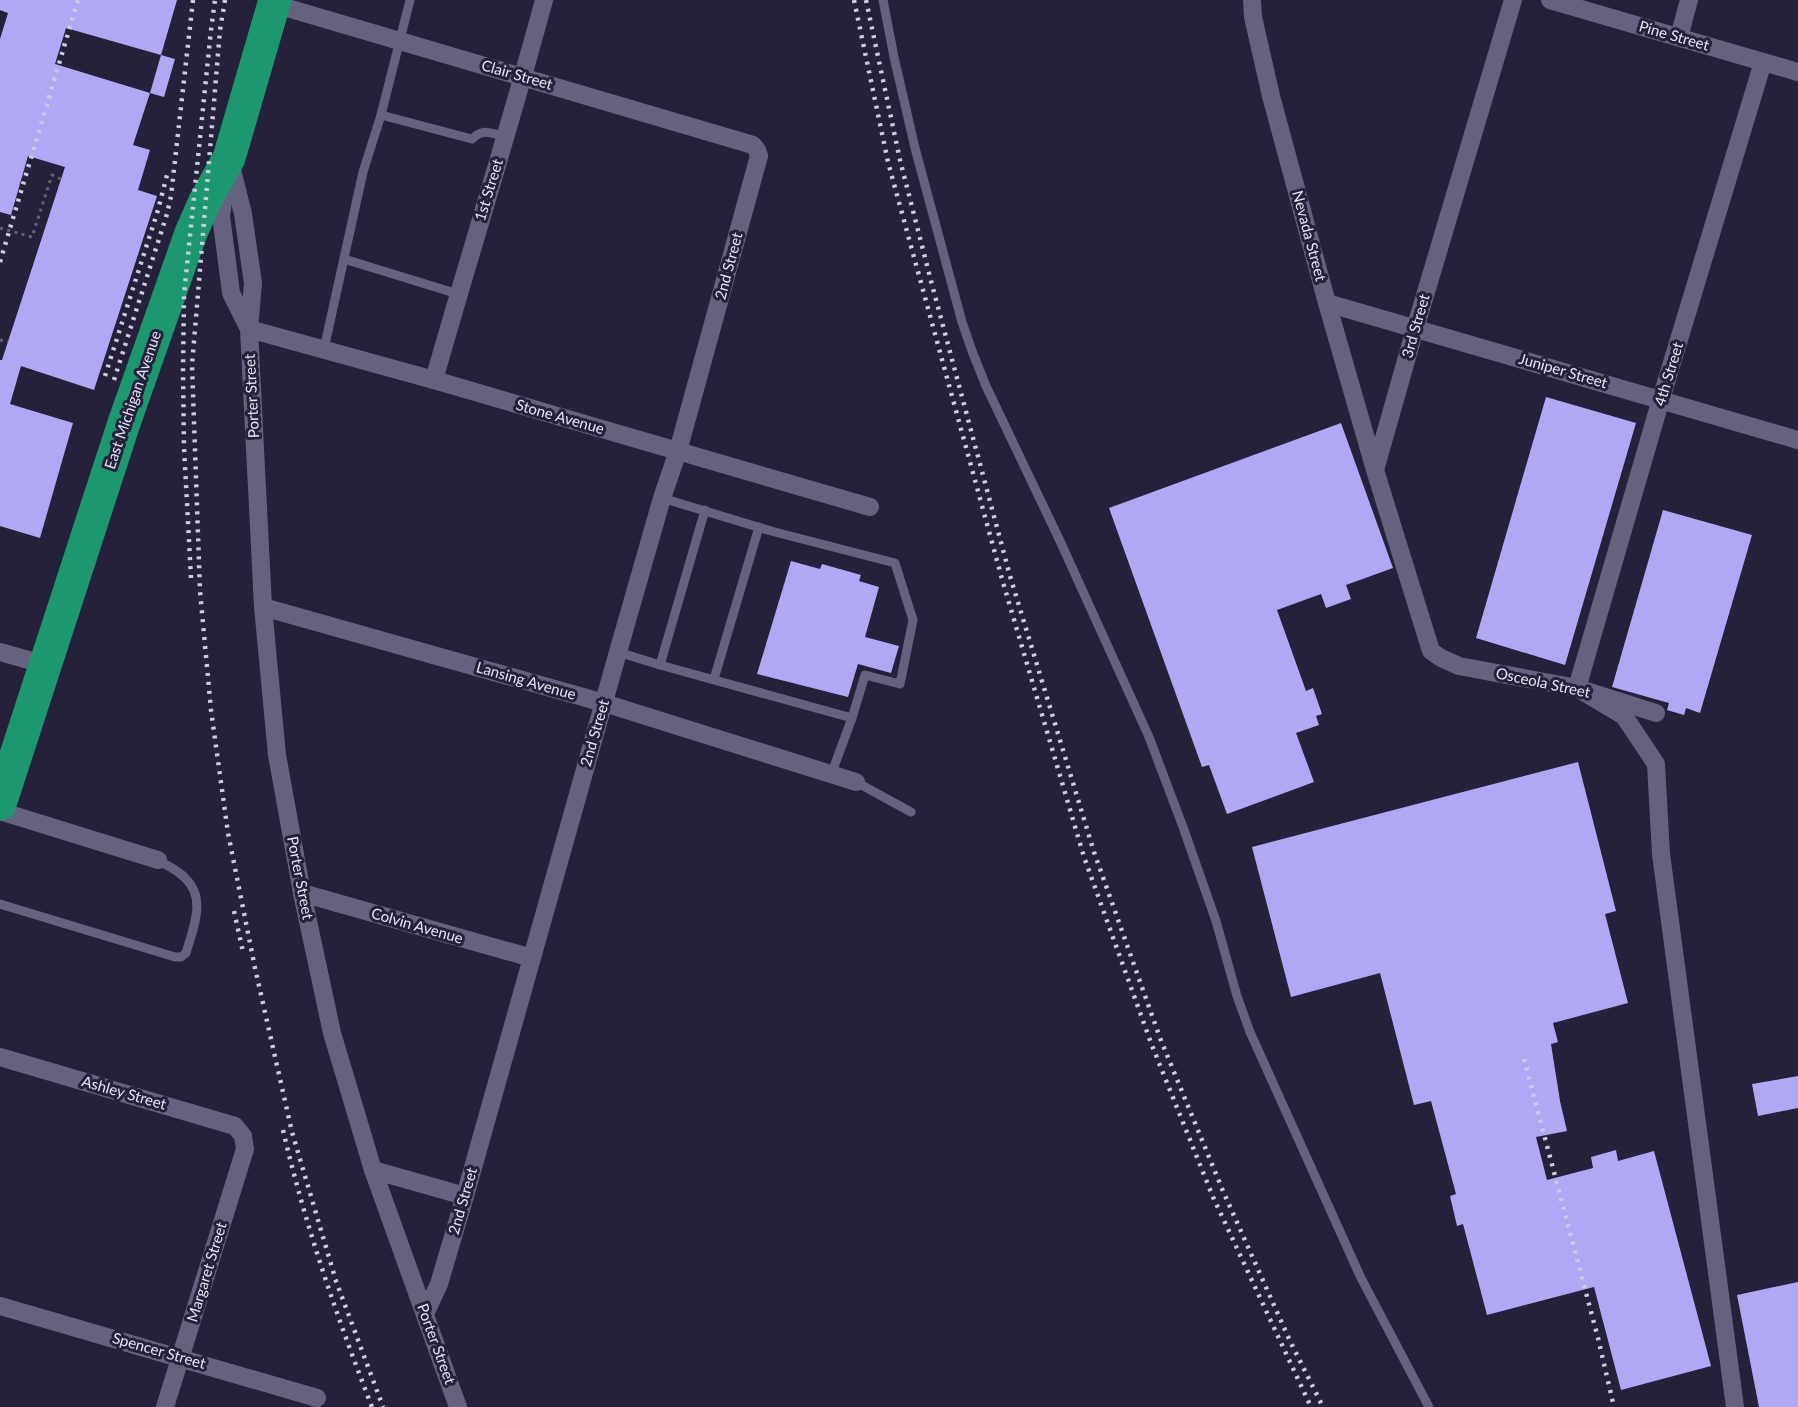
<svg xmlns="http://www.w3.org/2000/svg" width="1798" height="1407" viewBox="0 0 1798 1407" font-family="Lato,sans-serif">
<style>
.building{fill:#b1a8f5}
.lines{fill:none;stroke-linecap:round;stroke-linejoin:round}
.path{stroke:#646178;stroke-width:3;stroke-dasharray:3 4.5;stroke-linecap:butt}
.lane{stroke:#65627f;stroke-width:9}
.street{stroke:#65627f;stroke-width:18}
.highway{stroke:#1d9770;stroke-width:33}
.rail{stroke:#cdccde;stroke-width:4.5;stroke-dasharray:3 6;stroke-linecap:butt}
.labels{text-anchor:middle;stroke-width:6;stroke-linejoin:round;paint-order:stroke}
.street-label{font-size:15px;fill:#e6e5f6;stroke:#25213a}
</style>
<rect width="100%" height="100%" fill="#25213a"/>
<g class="building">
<polygon points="0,0 177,0 161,55 66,28 55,64 150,93 133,145 150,150 138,190 157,196 94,390 21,366 10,404 73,423 40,538 0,526 0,360 2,360 65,167 28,156 11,215 0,212 0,39 8,13 0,10"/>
<polygon points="161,55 175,59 164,97 150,93"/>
<polygon points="1546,397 1636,423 1565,665 1476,638"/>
<polygon points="1341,423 1393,568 1346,585 1351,599 1326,608 1321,594 1277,610 1306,691 1313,688 1322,714 1316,716 1319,725 1296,733 1314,782 1227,814 1209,765 1202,767 1109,508"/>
<polygon points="1663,510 1752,535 1700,713 1686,708 1684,715 1667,710 1669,703 1612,687"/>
<polygon points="791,561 820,569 822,564 861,575 859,581 879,587 865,637 899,646 891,673 858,664 848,697 757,674"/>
<polygon points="1578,762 1616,911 1605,914 1628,1003 1553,1023 1558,1042 1551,1044 1560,1101 1567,1131 1536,1137 1547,1180 1593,1168 1591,1157 1616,1150 1618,1161 1654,1151 1711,1366 1621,1390 1594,1287 1487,1315 1463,1224 1457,1226 1450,1196 1456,1194 1431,1101 1414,1105 1380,973 1291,997 1252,847"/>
<polygon points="1798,1076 1798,1108 1758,1116 1752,1084"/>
<polygon points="1798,1282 1798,1407 1759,1407 1737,1295"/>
</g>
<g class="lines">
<g class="path">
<polyline points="0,228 32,237 52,175 61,179"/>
<polyline points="0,340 8,342"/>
</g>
<g class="lane">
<path d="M410,0L381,115L472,139C484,128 490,133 505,137"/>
<polyline points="883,0 894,57 915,148 962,322 972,351 986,386 1060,541 1149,737 1183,827 1216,921 1237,996 1250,1032 1361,1278 1429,1407"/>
<polyline points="344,259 458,294"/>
<polyline points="324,349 363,172 381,115"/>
<polyline points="662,498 771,531 895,563 913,620 900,684 865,675 852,718 831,775"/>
<polyline points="705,510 660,665 852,718"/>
<polyline points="618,652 660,665"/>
<polyline points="714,679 759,527"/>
<polyline points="856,782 911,812"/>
<path d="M0,904L175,957H181L186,953C193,929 207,898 185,878C178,870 166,865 158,860"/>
</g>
<g class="street">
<polyline points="1252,0 1253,17 1271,96 1327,303 1375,470"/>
<polyline points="1513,0 1415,329 1375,470 1431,651 1441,658 1459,666 1577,688 1656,713"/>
<polyline points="1550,0 1798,72"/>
<polyline points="274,4 753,145 757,150 759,156 678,451 662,498 618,652 465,1196 439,1284 425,1314"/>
<polyline points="1679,37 1689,0"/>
<polyline points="229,158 243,214 253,283 249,329 263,607 277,755 302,893 332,1033 373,1170 458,1407"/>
<polyline points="226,180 221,216 230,285 231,293 248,327"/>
<polyline points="1327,303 1798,440"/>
<polyline points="249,329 434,380 870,507"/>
<path d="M434,380C470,253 510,127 544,0"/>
<polyline points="263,607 604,703 856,782"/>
<polyline points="0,652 46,665"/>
<polyline points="0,811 158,860"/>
<polyline points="302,893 532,958"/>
<polyline points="0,1057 235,1126 243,1136 245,1149 165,1407"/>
<polyline points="373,1170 465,1196"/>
<polyline points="0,1306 317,1398"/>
<polyline points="1735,1407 1661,854 1656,764 1624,716 1577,688 1661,399 1763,62"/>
</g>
<polyline class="highway" points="0,804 124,423 191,233 204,203 229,158 275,0"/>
<g class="rail">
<polyline points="225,0 220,30 192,365 200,591 211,710 228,833 255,968 292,1132 336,1281 383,1407"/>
<polyline points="854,0 888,162 1002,579 1084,857 1151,1043 1213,1197 1311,1407"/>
<polyline points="866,0 900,160 931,281 1010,576 1094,852 1160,1038 1223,1191 1290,1341 1323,1407"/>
<polyline points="0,262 78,0"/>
<polyline points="105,376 158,210 167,175"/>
<polyline points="114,380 167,214 171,196 193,0"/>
<polyline points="191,578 184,447 183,370 184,295 211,30 215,0"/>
<polyline points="234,911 243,952"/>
<polyline points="1524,1059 1598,1338 1614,1407"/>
<path d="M283,1130C305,1225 337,1317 372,1407"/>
</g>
</g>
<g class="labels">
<g class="street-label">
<text transform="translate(1674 36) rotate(16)" y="5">Pine Street</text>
<text transform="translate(517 75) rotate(16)" y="5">Clair Street</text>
<text transform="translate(489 190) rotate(-73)" y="5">1st Street</text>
<text transform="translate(1309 236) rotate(75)" y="5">Nevada Street</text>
<text transform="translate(729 266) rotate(-75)" y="5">2nd Street</text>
<text transform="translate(1416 326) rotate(-74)" y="5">3rd Street</text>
<text transform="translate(1563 371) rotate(16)" y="5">Juniper Street</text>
<text transform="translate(1669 374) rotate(-73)" y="5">4th Street</text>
<text transform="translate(252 396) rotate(-93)" y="5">Porter Street</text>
<text transform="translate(133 400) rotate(-71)" y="5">East Michigan Avenue</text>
<text transform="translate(560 417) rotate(16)" y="5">Stone Avenue</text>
<text transform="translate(526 681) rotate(16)" y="5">Lansing Avenue</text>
<text transform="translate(1543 683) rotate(12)" y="5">Osceola Street</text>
<text transform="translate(595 733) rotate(-74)" y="5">2nd Street</text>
<text transform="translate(300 878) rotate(79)" y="5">Porter Street</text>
<text transform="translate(417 926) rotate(16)" y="5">Colvin Avenue</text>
<text transform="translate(124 1093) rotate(16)" y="5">Ashley Street</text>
<text transform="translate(463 1201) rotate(-74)" y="5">2nd Street</text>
<text transform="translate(207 1272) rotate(-73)" y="5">Margaret Street</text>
<text transform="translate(436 1344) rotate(70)" y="5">Porter Street</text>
<text transform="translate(159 1351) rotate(16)" y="5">Spencer Street</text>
</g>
</g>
</svg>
